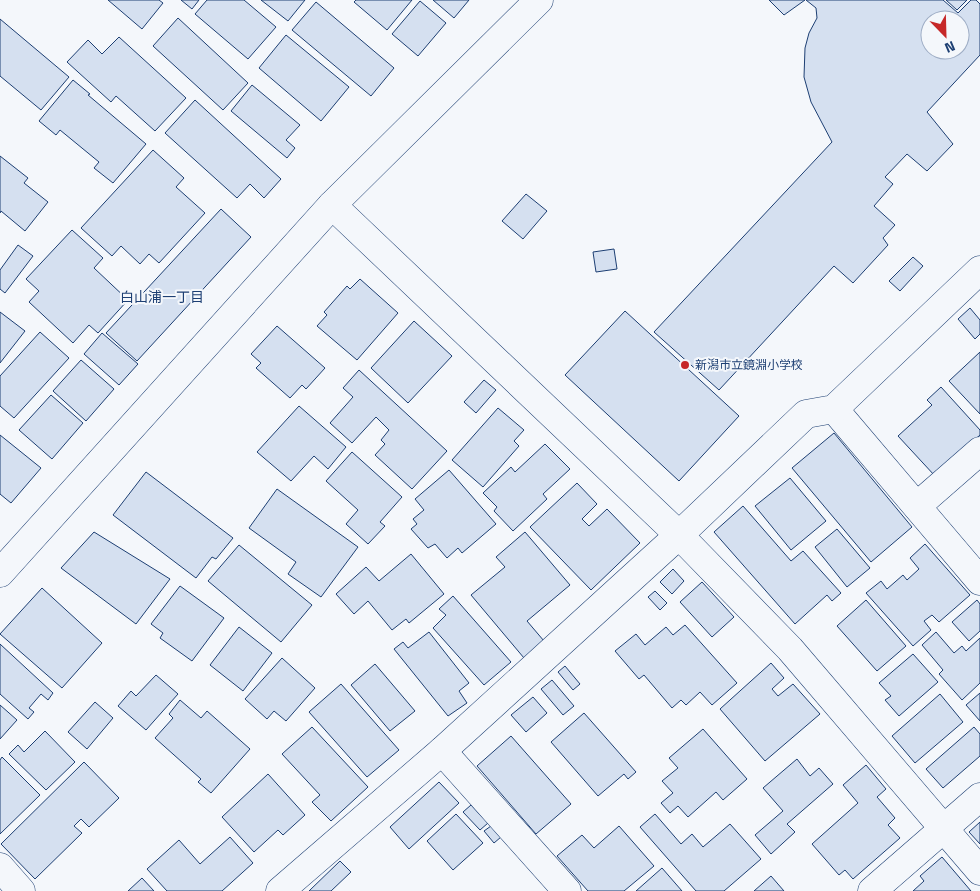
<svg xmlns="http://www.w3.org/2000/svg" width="980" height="891" viewBox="0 0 980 891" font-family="'Titillium Web','Noto Sans JP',sans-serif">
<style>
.building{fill:#d5e0f0;stroke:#1d3f73;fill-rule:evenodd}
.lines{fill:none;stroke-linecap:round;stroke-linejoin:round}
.minor-casing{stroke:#1d3f73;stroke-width:29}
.minor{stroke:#f4f7fb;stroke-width:28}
.poi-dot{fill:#c62828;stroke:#f4f7fb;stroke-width:2}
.labels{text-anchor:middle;stroke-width:4;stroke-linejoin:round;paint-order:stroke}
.poi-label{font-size:12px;fill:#1d3f73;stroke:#f4f7fb;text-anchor:start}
.neighbourhood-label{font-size:14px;fill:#1d3f73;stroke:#f4f7fb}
</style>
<rect width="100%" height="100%" fill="#f4f7fb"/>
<g class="building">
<polygon points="108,0 159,0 163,3 142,29"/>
<polygon points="181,0 199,0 192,9"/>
<polygon points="207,0 244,0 276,27 248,59 195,14"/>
<polygon points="261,0 305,0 288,21"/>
<polygon points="356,0 412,0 387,30 354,2"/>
<polygon points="433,0 469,0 454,18"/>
<polygon points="769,0 805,0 784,15"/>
<path d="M806,0H943L958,13L971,0H976L980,4V55L927,112L953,144L927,171L907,154L885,177L893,184L874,206L895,225L883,238L888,245L853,283L834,266L719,390L654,332L832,142L811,102L804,77L805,48L809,33L817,18L816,8ZM930,20H960V50H930Z"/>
<polygon points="946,0 967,0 957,10"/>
<polygon points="420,1 446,23 418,56 392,34"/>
<polygon points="316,2 394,68 371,96 292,30"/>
<polygon points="178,18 248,83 223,110 153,46"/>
<polygon points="0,19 69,77 41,110 0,76"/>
<polygon points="286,35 349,87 321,121 259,68"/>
<polygon points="119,37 186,98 155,131 116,96 111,102 67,62 88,40 102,54"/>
<polygon points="73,80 90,94 88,95 146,144 113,183 94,168 99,162 60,130 56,135 39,121"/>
<polygon points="252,85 300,125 286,140 295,148 287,158 231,111"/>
<polygon points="195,100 281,179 264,198 250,184 237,198 165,133"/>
<polygon points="153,150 184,178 176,187 205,213 159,263 149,254 140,264 121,246 112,256 81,228"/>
<polygon points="0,156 28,178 24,183 48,202 25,231 1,211 0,213"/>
<polygon points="526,194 547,211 523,239 502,221"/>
<polygon points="221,209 251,237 137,361 106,333"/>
<polygon points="72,230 103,258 94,268 128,300 98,333 89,325 73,343 29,302 39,291 26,279"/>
<polygon points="18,245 33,256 5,293 0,289 0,270"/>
<polygon points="614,249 617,269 596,272 593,252"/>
<polygon points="913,257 923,266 900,291 889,281"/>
<polygon points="360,279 398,313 357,360 317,326 327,315 324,312 347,286 350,289"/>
<polygon points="970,308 980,320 980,334 975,339 958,319"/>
<polygon points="625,311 739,416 679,481 565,375"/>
<polygon points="0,312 25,331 0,363"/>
<polygon points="414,321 452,356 408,403 371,368"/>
<polygon points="277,326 325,368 306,389 302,385 290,398 256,368 261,363 251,354"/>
<polygon points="40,332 69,358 14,418 0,406 0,376"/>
<polygon points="102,333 138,364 119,385 84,354"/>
<polygon points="980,352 980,414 949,381"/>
<polygon points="81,360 114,389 86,421 53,391"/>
<polygon points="359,370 447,451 412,489 375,455 385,444 381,440 389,430 376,417 352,443 330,423 353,397 343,388"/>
<polygon points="484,380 496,390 476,413 464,402"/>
<polygon points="941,387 980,430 980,435 935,476 898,436 932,405 927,400"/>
<polygon points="51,395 83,423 52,459 19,430"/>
<polygon points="299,406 346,447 328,469 314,456 291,481 257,452"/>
<polygon points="498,408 524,430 514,441 519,446 483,487 452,460"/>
<polygon points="834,433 912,527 871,562 792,468"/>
<polygon points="0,435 41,468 11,503 0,494"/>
<polygon points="545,444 570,469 543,494 547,499 513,531 494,511 497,507 483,493 511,467 515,472"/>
<polygon points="352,452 402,497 380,522 385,526 368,544 346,524 358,510 326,481"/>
<polygon points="449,470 496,524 462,553 458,548 447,558 435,544 428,548 411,529 417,524 413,519 424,510 415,499"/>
<polygon points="146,472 233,538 216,559 212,557 196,578 113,515"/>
<polygon points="790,478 826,521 791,550 755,506"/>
<polygon points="577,483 597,504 582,519 589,526 607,509 640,543 591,590 530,527"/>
<polygon points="277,489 358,547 321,597 288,574 296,562 249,528"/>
<polygon points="743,506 791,561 803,551 841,593 832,601 827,595 795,624 714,532"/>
<polygon points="837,529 870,568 847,587 815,547"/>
<polygon points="94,532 170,579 136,624 61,568"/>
<polygon points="525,532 570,585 527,621 544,641 524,658 471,595 505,567 496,557"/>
<polygon points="925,544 970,595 939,622 932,615 924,621 931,630 913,646 866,593 881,581 887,589 903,575 907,580 919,569 910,558"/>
<polygon points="239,545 312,605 281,642 208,581"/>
<polygon points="411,554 444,594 409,623 406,619 392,630 368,601 354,614 336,594 366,567 379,581"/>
<polygon points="673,569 684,581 672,594 660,582"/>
<polygon points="702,582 734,617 712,637 680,602"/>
<polygon points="180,586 224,618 192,661 160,638 163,633 151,624"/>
<polygon points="42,588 102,643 62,688 0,634"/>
<polygon points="655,591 667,603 660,610 648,597"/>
<polygon points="453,596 511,662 484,685 433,628 446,615 439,609"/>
<polygon points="866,600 906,646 877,671 837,626"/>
<polygon points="977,600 980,604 980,631 969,641 952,622"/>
<polygon points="685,625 737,683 712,705 700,692 686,705 681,700 672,708 644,675 639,679 615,651 636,634 645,645 666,627 673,635"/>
<polygon points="239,627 272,653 243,691 210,665"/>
<polygon points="429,632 469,683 459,691 467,703 448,716 394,649 403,642 408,648"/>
<polygon points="936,632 954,653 962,646 966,651 980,638 980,683 962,700 939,674 943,670 922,645"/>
<polygon points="0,644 53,693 48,700 41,694 29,708 34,712 28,719 0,694"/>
<polygon points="913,654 938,682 899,716 885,700 891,696 879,683"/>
<polygon points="282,658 315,688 286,721 274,711 267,719 245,699"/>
<polygon points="771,663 784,678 772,689 778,696 793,684 820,714 765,761 720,709"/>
<polygon points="375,664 415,711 390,731 351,685"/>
<polygon points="565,666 580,684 573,690 558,672"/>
<polygon points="156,675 178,694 146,730 118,706 131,691 136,696"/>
<polygon points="552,680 574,706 563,715 541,689"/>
<polygon points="341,684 399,750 367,777 309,712"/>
<polygon points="980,693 980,721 966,705"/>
<polygon points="940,694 963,722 915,763 892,736"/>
<polygon points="533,697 547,713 526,732 511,715"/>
<polygon points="180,700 201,718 207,711 250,749 211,793 198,782 201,779 155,738 173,718 169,714"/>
<polygon points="95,702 113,718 87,749 68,732"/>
<polygon points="0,705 17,720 0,739"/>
<polygon points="584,713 636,772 628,779 624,774 598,796 551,742"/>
<polygon points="312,727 368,787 331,821 312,802 320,795 282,754"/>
<polygon points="974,727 980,734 980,756 943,788 926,769"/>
<polygon points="703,729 747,779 723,800 716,792 688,817 678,806 670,813 661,803 673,793 662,781 678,768 669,758"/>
<polygon points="45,731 75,762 46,790 9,754 18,745 24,752"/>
<polygon points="511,736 571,804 536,834 477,766"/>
<polygon points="2,757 40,795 0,834 0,760"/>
<polygon points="797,759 810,776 819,768 833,784 787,824 795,832 771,854 755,835 783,811 763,788"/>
<polygon points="84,762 119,798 89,827 81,819 74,826 82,833 35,879 1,844"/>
<polygon points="866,765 886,789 877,797 895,818 888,825 900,838 853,879 845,870 839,875 812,844 858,803 843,785"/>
<polygon points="268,774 305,815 283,835 278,830 254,852 222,817"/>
<polygon points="439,782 459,803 409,849 390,827"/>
<polygon points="471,805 488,823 480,830 463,812"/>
<polygon points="456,814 483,843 453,870 427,841"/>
<polygon points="655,814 681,844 692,834 703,847 730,824 761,859 724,891 696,891 640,827"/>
<polygon points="980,822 980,844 969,832"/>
<polygon points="491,826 501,837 494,843 484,831"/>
<polygon points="619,826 654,866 624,891 588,891 557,856 582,835 594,848"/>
<polygon points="230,837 253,863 222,891 167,891 147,869 179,840 200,864"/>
<polygon points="942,857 971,891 913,891 924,881 920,876"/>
<polygon points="340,861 351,872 331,891 309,891"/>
<polygon points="662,868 682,891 636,891"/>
<polygon points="771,876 784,891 754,891"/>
<polygon points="142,878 154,891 128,891"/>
</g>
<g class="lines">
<defs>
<g id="minor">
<polyline points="332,205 679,535 790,649 980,871"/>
<polyline points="834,409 980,581"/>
<polyline points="917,506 980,451"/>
<polyline points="0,573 332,205 539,0"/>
<polyline points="442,751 567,891"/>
<polyline points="0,867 21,891"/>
<polyline points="280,891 442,751 679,535 806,414 834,409 980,270"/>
<polyline points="872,891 980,797"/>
</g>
</defs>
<use href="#minor" class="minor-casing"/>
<use href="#minor" class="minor"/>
</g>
<circle class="poi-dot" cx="685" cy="365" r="5"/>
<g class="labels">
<g class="poi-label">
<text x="695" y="369">新潟市立鏡淵小学校</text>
</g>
<g class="neighbourhood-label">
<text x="162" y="302">白山浦一丁目</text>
</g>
</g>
<g transform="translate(945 35) rotate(157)"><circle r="24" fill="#f4f7fb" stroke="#9eadc5"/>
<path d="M0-4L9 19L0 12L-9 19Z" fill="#c62828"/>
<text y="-8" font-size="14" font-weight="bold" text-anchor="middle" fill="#1d3f73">N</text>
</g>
</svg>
